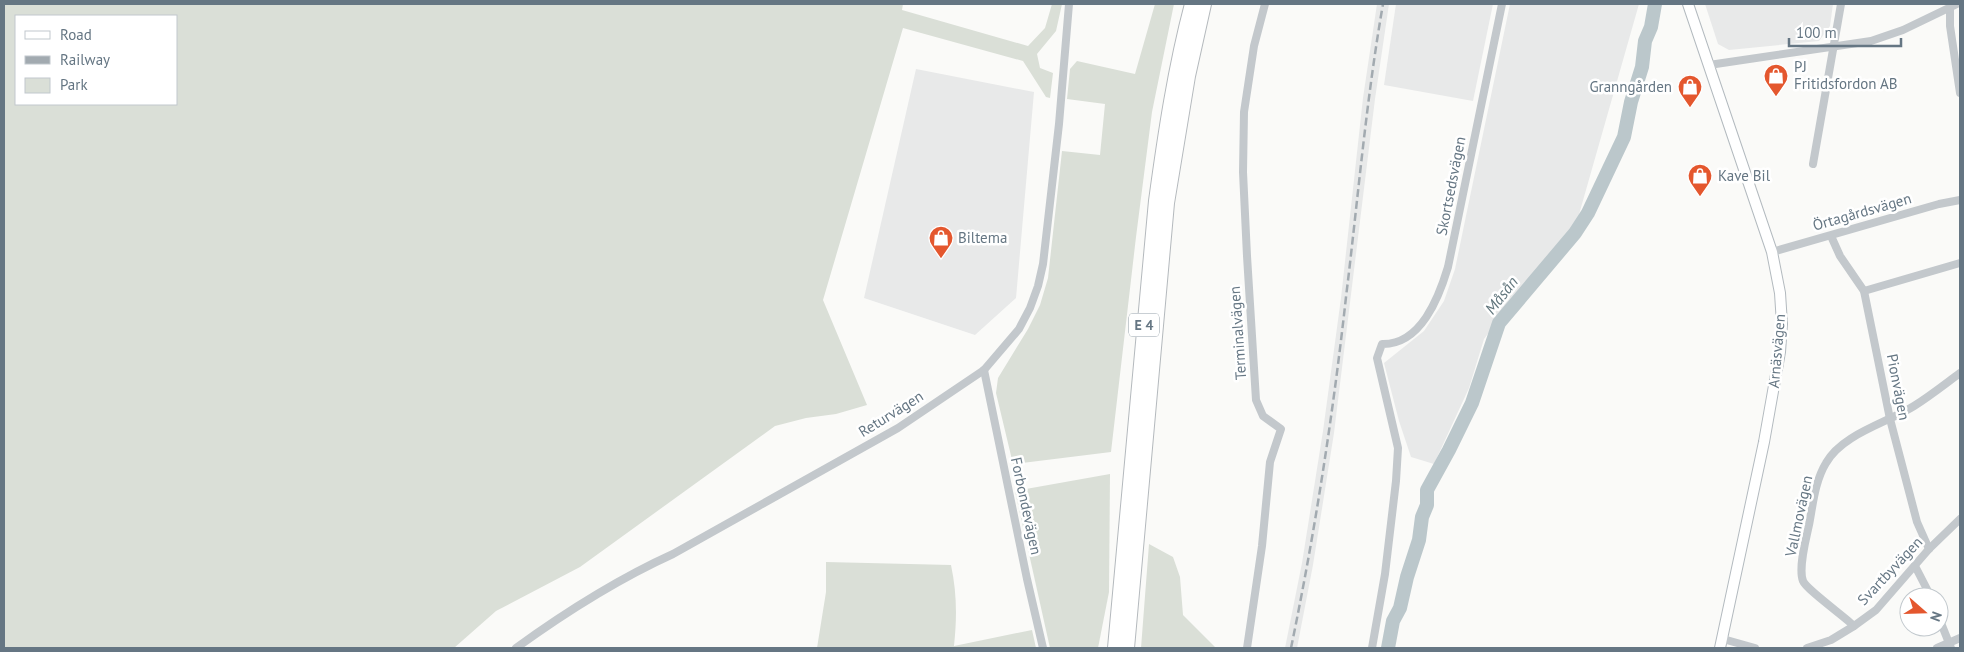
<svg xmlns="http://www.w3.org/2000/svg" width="1964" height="652" viewBox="0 0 1964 652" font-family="'PT Sans',sans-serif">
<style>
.built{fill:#e8e9e9}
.green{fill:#dadfd7;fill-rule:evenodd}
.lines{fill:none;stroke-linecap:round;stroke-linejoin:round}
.river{stroke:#bbc7cb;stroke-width:14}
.secondary-casing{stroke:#b3babf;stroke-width:12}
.highway-casing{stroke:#b4b9bd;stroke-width:16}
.street{stroke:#c3c8cc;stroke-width:8}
.secondary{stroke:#fff;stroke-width:10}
.highway{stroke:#fff;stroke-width:14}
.rail{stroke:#a2aab0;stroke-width:2.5;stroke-dasharray:8 4;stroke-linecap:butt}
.labels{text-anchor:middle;stroke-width:5;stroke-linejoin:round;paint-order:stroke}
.shield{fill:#fff;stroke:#939fa8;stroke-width:1}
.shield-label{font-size:14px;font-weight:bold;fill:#657683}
.poi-label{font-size:15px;fill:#657683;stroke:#fff;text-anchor:start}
.street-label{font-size:15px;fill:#657683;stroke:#fff}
.water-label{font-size:16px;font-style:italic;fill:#60757c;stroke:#fff}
</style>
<rect width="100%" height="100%" fill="#fafaf8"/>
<g class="built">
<polygon points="1377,4 1389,4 1375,99 1334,433 1313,565 1297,648 1285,648 1302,563 1323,431 1341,298 1363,98"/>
<polygon points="1396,4 1493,4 1473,101 1384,85"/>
<polygon points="1510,4 1639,4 1576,225 1528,280 1484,339 1469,388 1434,464 1411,457 1399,421 1384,363 1424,331 1444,301 1455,269"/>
<polygon points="1705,4 1833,4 1830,26 1819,41 1729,50 1718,44"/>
<polygon points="916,69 1034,92 1016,298 975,335 864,298"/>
</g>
<g class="green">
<path d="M4,4H903L902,10L1028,46L1045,28L1052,4H1062L1056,31L1037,54L1040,68L1053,73L1050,98L1046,97L1023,61L903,28L823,300L867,405L836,414L806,418L775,426L580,567L496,611L454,648H4ZM16,16H176V104H16Z"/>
<polygon points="1155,4 1174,4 1152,112 1136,237 1111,452 1013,464 996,393 998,378 1028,329 1040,305 1048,278 1062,151 1100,155 1105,104 1067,99 1070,69 1077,61 1135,74"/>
<polygon points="1110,474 1109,592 1098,648 1050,648 1015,491"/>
<polygon points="1149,544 1173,557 1180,577 1183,615 1216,648 1141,648"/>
<path d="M826,562L951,565C957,593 957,618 954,646L1032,630L1036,648H817L826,592Z"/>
</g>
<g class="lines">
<polyline class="river" points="1388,648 1393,621 1400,608 1407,577 1419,540 1422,517 1427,505 1427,490 1449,450 1472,403 1499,323 1575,233 1588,213 1624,137 1631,102 1642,67 1645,41 1651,27 1655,4"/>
<defs>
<polyline id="secondary" points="1688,4 1772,252 1780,293 1782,324 1780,352 1764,442 1720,648"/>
<g id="highway">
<path d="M1115,648L1156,201C1165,135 1175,68 1192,4"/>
<polyline points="1127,648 1167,203 1188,76 1204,4"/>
</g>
</defs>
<use href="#secondary" class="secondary-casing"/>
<use href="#highway" class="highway-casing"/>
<g class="street">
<polyline points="1950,4 1950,26 1960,93"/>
<polyline points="1709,65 1871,41 1903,30 1957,4"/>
<polyline points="1813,164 1841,4"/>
<polyline points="1831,236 1840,256 1864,291 1890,419 1917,522 1929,549"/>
<polyline points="1772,252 1939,204 1960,200"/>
<polyline points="1864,291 1960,263"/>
<polyline points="984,370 1027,579 1043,648"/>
<polyline points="1915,566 1931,597"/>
<polyline points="1939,618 1951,648"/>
<path d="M1854,626C1845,617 1806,589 1803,581C1798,568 1806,539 1809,525C1813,504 1815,481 1826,463C1842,434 1887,423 1914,406C1930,396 1945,384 1960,373"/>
<polyline points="1723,639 1755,648"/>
<path d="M516,648C563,614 620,578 673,554L898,428L984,370L1019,329L1030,308L1038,286L1043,264L1059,124L1069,4"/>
<polyline points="1247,648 1262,546 1270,462 1281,429 1263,416 1256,400 1247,256 1243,172 1244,112 1254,46 1265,4"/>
<path d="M1372,648L1385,574L1396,481L1398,448L1377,358L1382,344C1421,345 1439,297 1448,267L1502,4"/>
<polyline points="1807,648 1831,640 1854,626 1876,610 1929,549 1960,519"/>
<polyline points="1937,648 1960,638"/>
</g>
<use href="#secondary" class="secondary"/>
<use href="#highway" class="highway"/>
<path class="rail" d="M1291,648C1315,532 1333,415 1346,297C1358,199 1366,101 1383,4"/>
</g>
<defs>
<symbol id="shop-pin" viewBox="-11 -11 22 30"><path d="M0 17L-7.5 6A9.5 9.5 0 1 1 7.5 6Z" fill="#e4572e" stroke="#fff"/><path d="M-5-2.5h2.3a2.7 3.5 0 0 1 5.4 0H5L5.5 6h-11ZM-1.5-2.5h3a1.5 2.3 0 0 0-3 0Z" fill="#fff"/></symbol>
</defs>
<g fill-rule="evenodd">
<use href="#shop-pin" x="1762" y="62" width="28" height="38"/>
<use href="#shop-pin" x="1676" y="73" width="28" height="38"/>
<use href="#shop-pin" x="1686" y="162" width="28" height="38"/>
<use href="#shop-pin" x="927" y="224" width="28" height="38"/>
</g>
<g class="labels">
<rect class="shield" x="1129" y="313.5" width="30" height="23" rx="4"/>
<g class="shield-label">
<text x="1144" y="330">E 4</text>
</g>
<g class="poi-label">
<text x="1794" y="72">PJ<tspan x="1794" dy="17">Fritidsfordon AB</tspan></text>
<text x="1672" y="92" text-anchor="end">Granngården</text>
<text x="1718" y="181">Kave Bil</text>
<text x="958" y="243">Biltema</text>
</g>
<g class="street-label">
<text transform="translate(1451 186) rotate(-79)" y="5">Skortsedsvägen</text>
<text transform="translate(1862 212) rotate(-16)" y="5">Örtagårdsvägen</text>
<text transform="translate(1238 333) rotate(-94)" y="5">Terminalvägen</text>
<text transform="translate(1777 351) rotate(-85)" y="5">Arnäsvägen</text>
<text transform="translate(1898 387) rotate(79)" y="5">Pionvägen</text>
<text transform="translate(891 414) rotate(-32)" y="5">Returvägen</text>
<text transform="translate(1026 506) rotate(78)" y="5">Forbondevägen</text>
<text transform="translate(1799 516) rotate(-78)" y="5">Vallmovägen</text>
<text transform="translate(1890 571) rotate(-47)" y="5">Svartbyvägen</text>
</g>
<g class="water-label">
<text transform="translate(1501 295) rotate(-52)" y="6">Måsån</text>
</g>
</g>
<rect width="1964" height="652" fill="none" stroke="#657683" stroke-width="10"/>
<rect x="15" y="15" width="162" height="90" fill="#ffffff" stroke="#c1c8cd"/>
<rect x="25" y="31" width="25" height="8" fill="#ffffff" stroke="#c1c8cd"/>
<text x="60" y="40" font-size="15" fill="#657683">Road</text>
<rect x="25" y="56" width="25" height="8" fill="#a2aab0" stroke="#c1c8cd"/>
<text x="60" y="65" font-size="15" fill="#657683">Railway</text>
<rect x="25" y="78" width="25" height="15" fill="#dadfd7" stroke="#c1c8cd"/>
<text x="60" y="90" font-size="15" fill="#657683">Park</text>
<g transform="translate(1924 612) rotate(110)"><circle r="24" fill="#ffffff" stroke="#c1c8cd"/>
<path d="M0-4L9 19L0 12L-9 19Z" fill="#e4572e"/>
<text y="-8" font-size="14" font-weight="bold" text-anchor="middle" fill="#657683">N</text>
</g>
<path d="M1789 38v8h112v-8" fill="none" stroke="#657683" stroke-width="2.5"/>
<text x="1796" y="38" font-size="15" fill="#657683" stroke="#ffffff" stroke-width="4" paint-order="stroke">100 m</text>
</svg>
